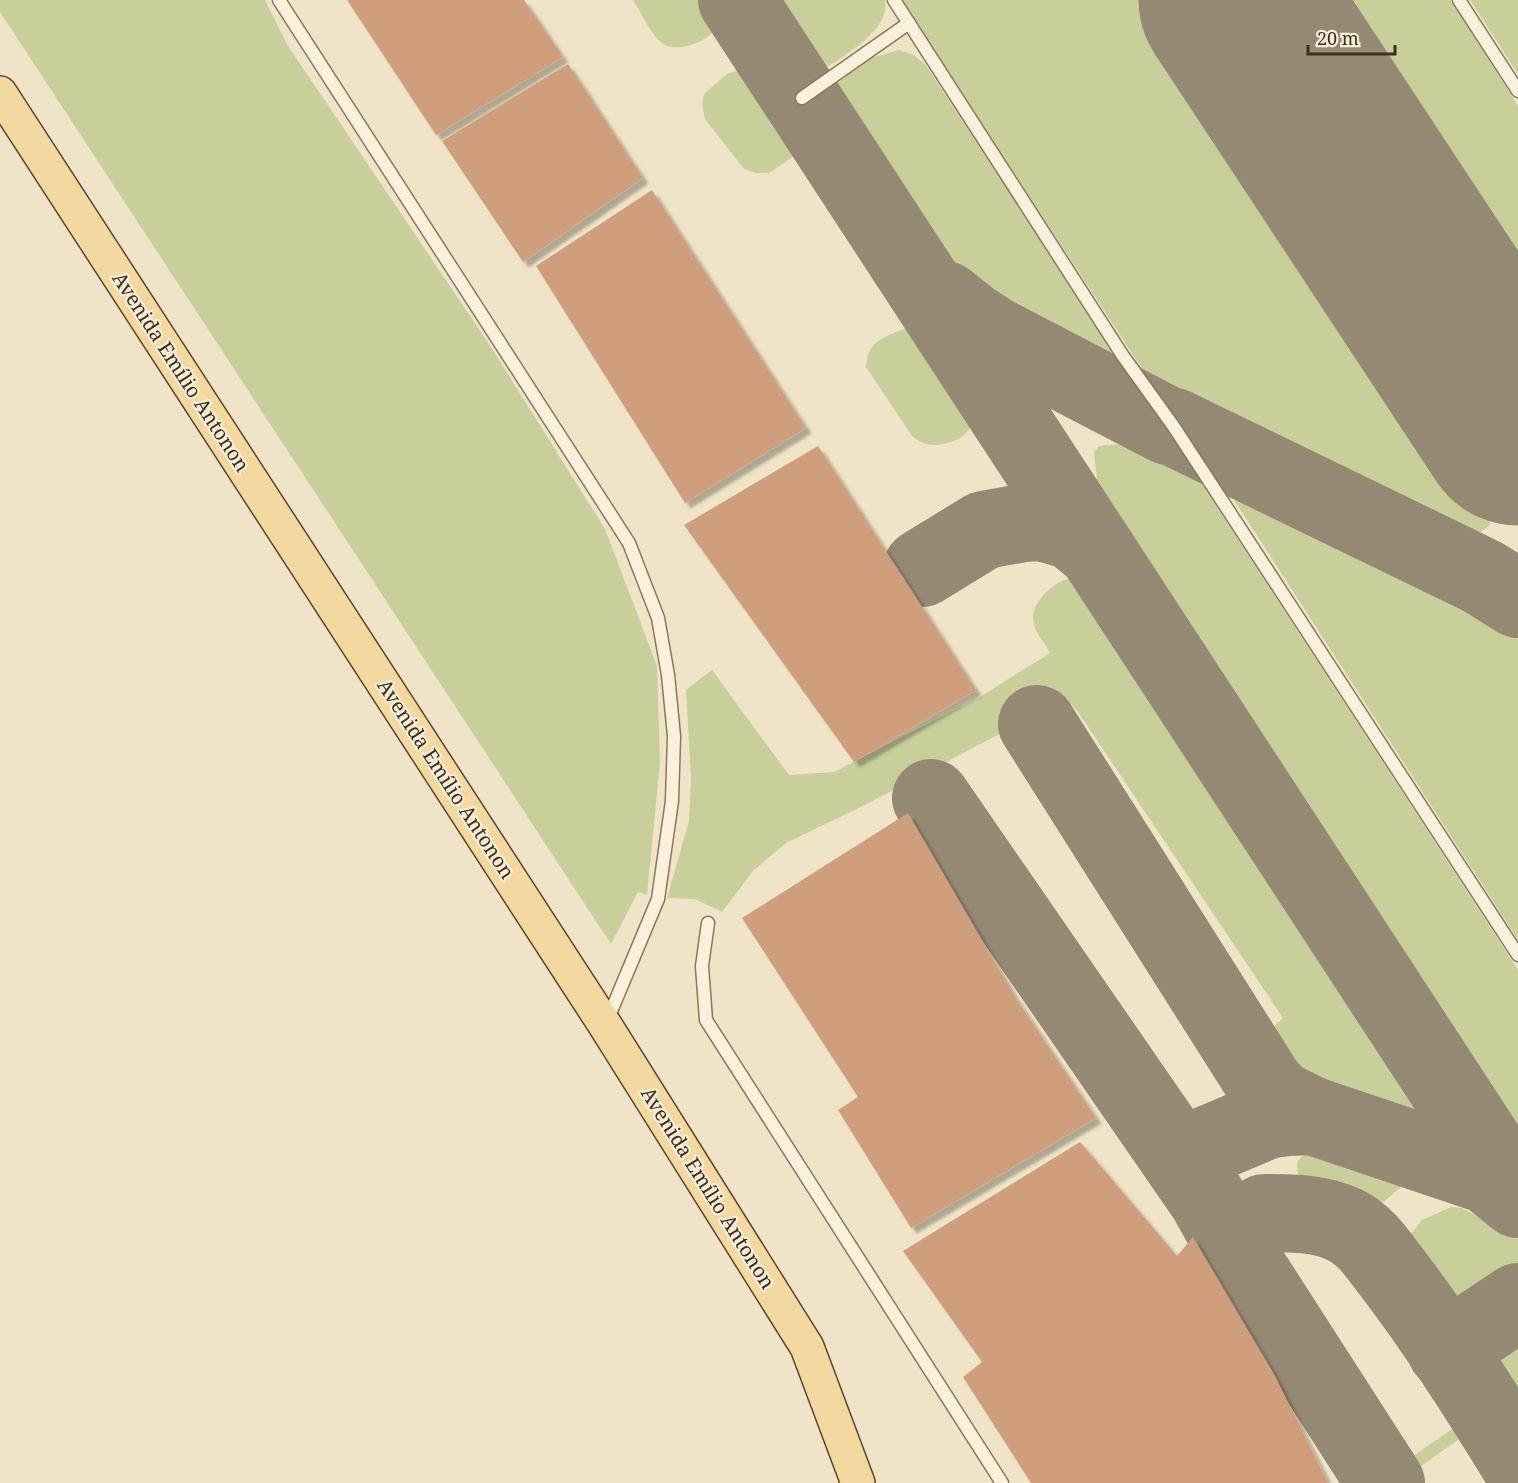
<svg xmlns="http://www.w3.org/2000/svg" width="1518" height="1483" viewBox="0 0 1518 1483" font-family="'Noto Serif',serif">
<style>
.green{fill:#c9cf9b}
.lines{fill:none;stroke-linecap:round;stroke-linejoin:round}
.taxiway{stroke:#968974;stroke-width:78}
.runway{stroke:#968974;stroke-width:195}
.building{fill:#cf9f7d;filter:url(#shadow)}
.lane-casing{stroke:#8d765c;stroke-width:15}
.primary-casing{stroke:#5b4430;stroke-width:36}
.lane{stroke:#faf1dc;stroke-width:12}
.primary{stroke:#f3d9a0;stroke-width:33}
.labels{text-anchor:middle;stroke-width:4.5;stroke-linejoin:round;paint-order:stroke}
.street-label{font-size:20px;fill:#3d2e20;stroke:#f7eed8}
</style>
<defs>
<filter id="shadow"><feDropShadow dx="5.5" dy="5.5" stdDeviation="1.5" flood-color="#0004"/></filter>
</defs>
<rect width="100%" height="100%" fill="#f0e4c8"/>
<g class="green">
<polygon points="0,0 265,0 288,46 491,347 605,529 657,666 660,763 647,895 638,892 611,944 0,12"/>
<path d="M633,0H715C719,7 723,13 720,21C715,39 682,53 665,45C653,39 641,12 633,0Z"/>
<path d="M768,0H885C891,32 839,58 817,74Z"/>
<polygon points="901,0 1151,0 1488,515 1490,525 1470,540 1464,540 1169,402 1156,390"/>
<polygon points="1313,0 1451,0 1518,106 1518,312"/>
<polygon points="1470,0 1518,0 1518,74"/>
<path d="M899,50L914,55L925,64L1120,363L1121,370C1116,376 1112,374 1106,372L1002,319L980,302L929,248L904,211L829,93L831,88L871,58Z"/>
<polygon points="744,69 758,71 768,80 800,129 803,142 800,152 769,173 756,173 744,169 705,119 702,104 704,94 727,74"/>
<path d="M911,327L925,329C939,348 953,367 965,387C968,392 973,397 975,403C981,419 966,438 951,442C934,447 925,446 912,436L866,367C867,362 867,356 869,352C876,338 898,331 911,327Z"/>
<polygon points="1143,442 1152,443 1187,461 1518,970 1518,1153 1314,834 1101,518 1094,452 1099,446"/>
<polygon points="1216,472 1377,552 1467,602 1518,639 1518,940"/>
<path d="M1078,578L1089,582L1096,588L1421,1081C1438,1143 1353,1105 1327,1095C1319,1092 1308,1089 1301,1085C1285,1076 1274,1051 1264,1036L1283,1018L1078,712L1071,704L1060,702L863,806L786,843L753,871L722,912L695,899L667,898L689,821L691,778L686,690L712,670L789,775L834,772L980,697L1050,653C1044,642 1035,633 1033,620C1031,604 1051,585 1064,580C1068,579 1074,579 1078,578Z"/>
<path d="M1323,1145C1361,1149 1379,1159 1412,1177L1385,1201L1368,1208L1331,1195L1299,1190L1297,1162L1306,1152Z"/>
<polygon points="1451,1207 1462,1208 1518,1239 1518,1279 1466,1311 1455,1312 1445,1308 1410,1252 1410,1235 1422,1220"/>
<path d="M1518,1333V1418L1484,1368C1483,1349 1503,1342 1518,1333Z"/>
<polygon points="1455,1427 1462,1437 1413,1472 1406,1461"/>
</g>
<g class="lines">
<g class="taxiway">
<polyline points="737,0 1518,1196"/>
<polyline points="945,300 970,320 995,336 1168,426 1174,427 1483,577 1518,599"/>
<polyline points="1498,396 1518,411"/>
<polyline points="922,568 984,530 1023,523 1042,522 1073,531 1097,551"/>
<polyline points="1037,724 1266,1086 1280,1100 1313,1116"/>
<polyline points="931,798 1207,1198 1238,1253 1386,1483"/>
<polyline points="1179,1157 1267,1120 1288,1117 1313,1116 1488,1175 1518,1199"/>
<path d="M1264,1213C1291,1213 1320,1213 1345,1225C1366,1235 1379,1256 1393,1274C1438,1333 1479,1397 1518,1461"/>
<polyline points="1446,1350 1518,1302"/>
</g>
<polyline class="runway" points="1236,0 1518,428"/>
</g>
<g class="building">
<polygon points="347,0 524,0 563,57 436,135"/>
<polygon points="568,64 643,178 523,262 442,141"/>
<polygon points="652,190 806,428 685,503 536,266"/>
<polygon points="818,446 976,690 854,762 684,525"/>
<polygon points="908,813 1014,995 1096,1118 911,1228 838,1110 858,1097 742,918"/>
<polygon points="1080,1142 1177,1256 1193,1237 1275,1376 1328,1483 1031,1483 963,1377 982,1362 903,1251"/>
</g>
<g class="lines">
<defs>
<g id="lane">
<polyline points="279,0 629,543 658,618 668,675 674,736 672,801 658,899 607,1021"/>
<polyline points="894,0 1123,356 1174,427 1518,955"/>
<polyline points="1459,0 1518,91"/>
<polyline points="802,98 909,23"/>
<polyline points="708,923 702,966 706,1020 1002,1483"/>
</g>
<polyline id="primary" points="0,93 605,1025 807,1347 858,1483"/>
</defs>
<use href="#lane" class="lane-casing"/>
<use href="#primary" class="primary-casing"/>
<use href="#lane" class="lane"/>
<use href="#primary" class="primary"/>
</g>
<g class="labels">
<g class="street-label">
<text transform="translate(181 372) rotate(57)" y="7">Avenida Emílio Antonon</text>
<text transform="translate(446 779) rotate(57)" y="7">Avenida Emílio Antonon</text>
<text transform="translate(708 1188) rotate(58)" y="7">Avenida Emílio Antonon</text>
</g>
</g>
<path d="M1308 45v9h87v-9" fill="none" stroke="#3d2e20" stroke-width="3"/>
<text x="1317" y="45" font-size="18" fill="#3d2e20" stroke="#f7eed8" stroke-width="4.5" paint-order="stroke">20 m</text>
</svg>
